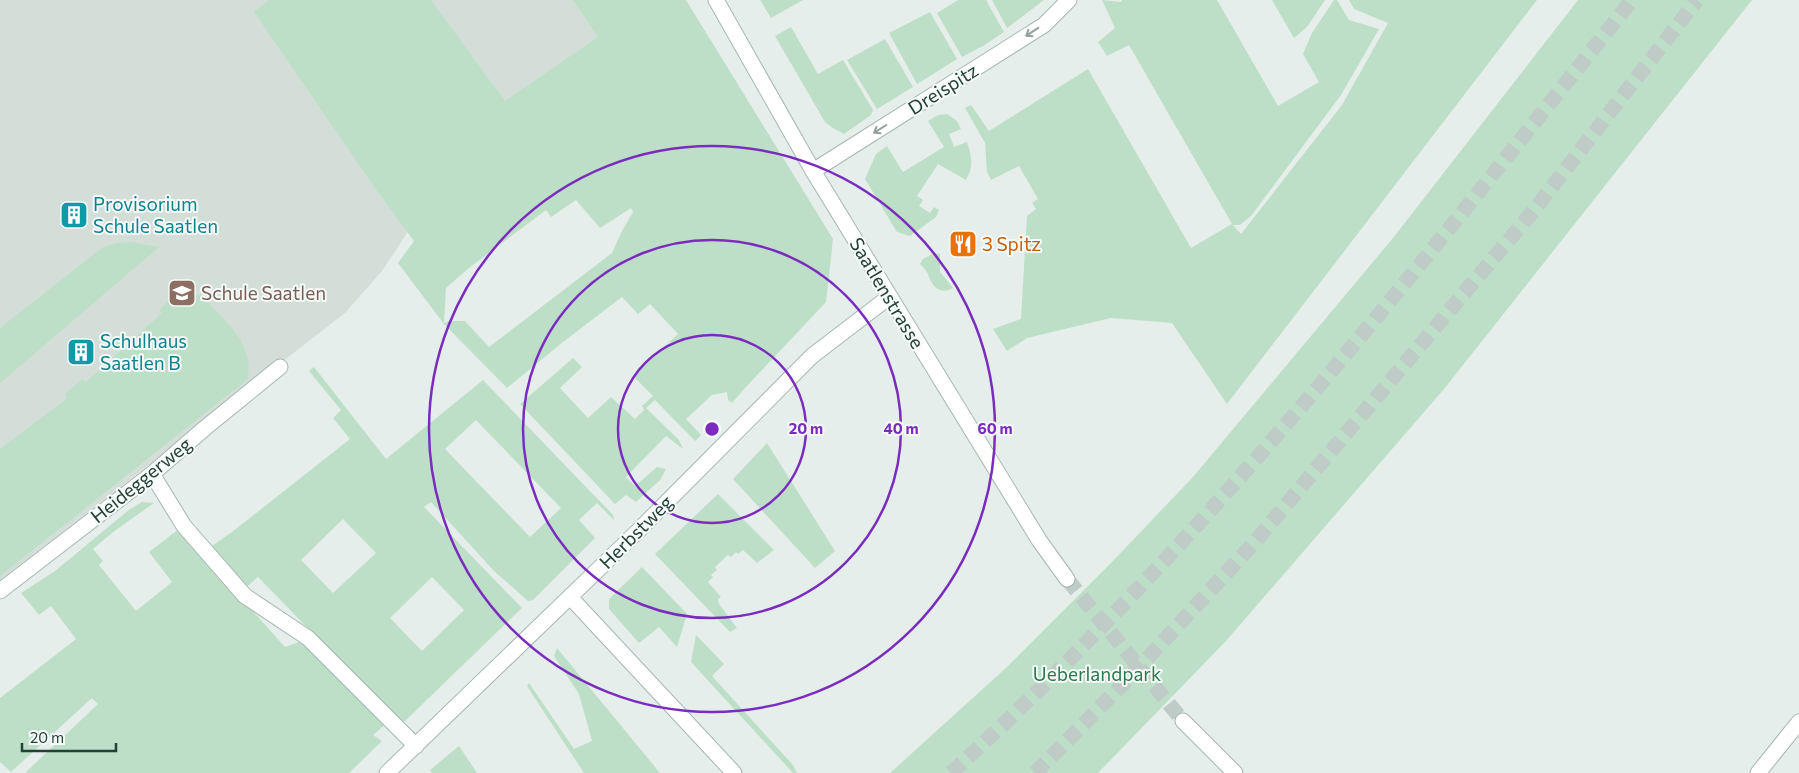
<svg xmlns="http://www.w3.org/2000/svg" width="1799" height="773" viewBox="0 0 1799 773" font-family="Commissioner,sans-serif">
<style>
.built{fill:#d3ded9}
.green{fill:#bedfc7;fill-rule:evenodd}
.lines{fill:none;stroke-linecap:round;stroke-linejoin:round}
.minor-tunnel{stroke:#becbc7;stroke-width:15;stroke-dasharray:15 8;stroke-linecap:butt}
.motorway-tunnel{stroke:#becbc7;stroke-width:15;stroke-dasharray:15 8;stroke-linecap:butt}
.service-casing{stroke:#a7b6b1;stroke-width:17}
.minor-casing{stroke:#a7b6b1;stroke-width:17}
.service{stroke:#fff;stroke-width:15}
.minor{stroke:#fff;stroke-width:15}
.oneway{stroke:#91a09c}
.ring{fill:none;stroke:#7b2cbf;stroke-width:2.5}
.labels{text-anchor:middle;stroke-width:4;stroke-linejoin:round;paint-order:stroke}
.street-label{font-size:19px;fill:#234039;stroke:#f5faf8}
.culture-label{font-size:19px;fill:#0d838f;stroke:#f5faf8;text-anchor:start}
.food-label{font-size:19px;fill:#c56008;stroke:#f5faf8;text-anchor:start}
.education-label{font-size:19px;fill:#785e54;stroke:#f5faf8;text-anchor:start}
.park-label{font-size:19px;fill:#2d784c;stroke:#f5faf8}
.centre{fill:#7b2cbf;stroke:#f5faf8;stroke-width:2.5}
.ring-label{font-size:15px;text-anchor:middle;font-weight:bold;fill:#7b2cbf;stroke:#f5faf8;stroke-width:4;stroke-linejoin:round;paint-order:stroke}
</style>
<rect width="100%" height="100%" fill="#e5eeea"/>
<polygon class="built" points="0,0 626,0 644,34 413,224 382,271 345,313 0,580"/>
<g class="green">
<path d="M269,0H431L505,101L598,37L573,0H686L833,239L826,302L745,388L732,403L728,400L727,392L712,395L686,419L701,435L695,441L655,400L646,408L679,440L683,449L666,436L626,477L635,486L657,467L666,469L660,480L636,502L626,495L615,504L520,404L573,358L582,367L560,388L588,418L611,397L635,419L644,410L642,406L653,396L633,376L678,334L650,304L638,314L622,297L563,342L507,388L444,324L398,263L414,241L377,191L254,12ZM576,200L600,228L631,208L633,212L622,231L612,253L489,347L465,321H449L444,323L446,288L469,268L546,210L551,217Z"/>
<polygon points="760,0 803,0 771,18"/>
<polygon points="958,0 986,0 1004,32 983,46 962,57 937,13"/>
<polygon points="992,0 1044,0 1007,28"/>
<polygon points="1102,0 1121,2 1122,0 1217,0 1278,106 1319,82 1303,54 1312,33 1334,0 1337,0 1349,20 1379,29 1341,95 1251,216 1240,225 1233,225 1241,234 1342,105 1388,23 1354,9 1349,0 1537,0 1227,404 1172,323 1111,318 1027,338 1007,351 993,329 1021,319 1027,216 1036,209 1032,203 1038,199 1019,166 991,180 987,172 985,143 965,108 971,105 989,131 1088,69 1191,248 1232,224 1129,45 1107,56 1098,42 1115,28"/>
<polygon points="1272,0 1325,0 1307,27 1294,38"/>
<polygon points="1578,0 1752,0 1444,389 1226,641 1098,773 890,773 1007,667 1111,563 1193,477 1393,238"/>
<polygon points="930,12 957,59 917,84 889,33"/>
<polygon points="791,27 818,74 843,60 873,110 871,115 844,134 833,128 825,122 775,36"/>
<polygon points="885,39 913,87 877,109 847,60"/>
<path d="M947,114L957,121L961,129L949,134L954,147L967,142C972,157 974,166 966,180L938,164L917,196L923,200L919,206L930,213L934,207L939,210L936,217L910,236L897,232L865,179L876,154L887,146L903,172L944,147L928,121L938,115Z"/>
<polygon points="131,242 159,247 0,383 0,328 103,247 116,243"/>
<path d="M934,253L940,254V272L953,288C941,295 933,288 929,277C928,272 923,267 920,264L923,259Z"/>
<path d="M190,288L197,296L201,294C217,315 240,329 247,356C250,363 248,372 248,379L0,576V449L65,400L67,398L65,394L82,379L85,382L88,380L160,315L162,313L159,310L176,294L179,297Z"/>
<path d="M314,367L386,459L483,380L613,515L614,520L597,503L579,520L595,538L533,600L528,601L494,571L431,502L424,507L522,608L405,721H398L258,577L245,588L209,548L232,532L350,439L333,418L341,410L309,371ZM476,420L561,508L530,537L445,449ZM343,519L376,553L333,593L301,560ZM432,577L464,610L422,651L390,618Z"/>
<polygon points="767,443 835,551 815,568 733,479"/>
<polygon points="718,494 774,550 757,563 743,550 738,554 736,552 731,557 728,555 715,567 717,570 711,575 713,577 708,582 721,597 718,599 719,604 737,628 730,632 655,554"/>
<polygon points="142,502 154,503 113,532 93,549 103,561 99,565 136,611 172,582 149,552 179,529 285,647 302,641 387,723 373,735 382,741 349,773 27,773 26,772 98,704 92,698 11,772 0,762 0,698 76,639 51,606 39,615 21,593 55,571 130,509"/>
<polygon points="642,567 687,614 677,647 659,627 639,643 609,609 609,599"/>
<polygon points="696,635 724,664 712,676 793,765 797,773 793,773 691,662"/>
<polygon points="557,648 660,773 584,773 527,686 529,683 574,749 592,741 579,694 554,656"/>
<polygon points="459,746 477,773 432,773 430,770"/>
</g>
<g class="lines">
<polyline class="minor-tunnel" points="1067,579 1183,721"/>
<g class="motorway-tunnel">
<path d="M951,773C1206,541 1418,268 1632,0"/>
<polyline points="1035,773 1132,675 1253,544 1534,210 1697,0"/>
</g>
<defs>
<g id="service">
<polyline points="280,367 205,428 152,474 184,526 245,596 308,638 416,746"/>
<polyline points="570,597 734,773"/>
</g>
<g id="minor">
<polyline points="716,0 813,171 1039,540 1067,579"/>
<polyline points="813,171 1044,25 1069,0"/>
<polyline points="0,591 152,474"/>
<polyline points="1183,721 1235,773"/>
<polyline points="387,773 636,533 812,356 889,297"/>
<polyline points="1758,773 1799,722"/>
</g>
</defs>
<use href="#service" class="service-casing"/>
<use href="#minor" class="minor-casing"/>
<use href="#service" class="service"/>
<use href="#minor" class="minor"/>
</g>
<defs><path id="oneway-shaft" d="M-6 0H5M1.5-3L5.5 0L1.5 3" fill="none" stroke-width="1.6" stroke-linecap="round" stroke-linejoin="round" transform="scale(1.25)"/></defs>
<g class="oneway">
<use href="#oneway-shaft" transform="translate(1032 32) rotate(147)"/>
<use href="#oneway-shaft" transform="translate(880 129) rotate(148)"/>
</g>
<g class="ring">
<circle cx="712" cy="429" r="94"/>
<circle cx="712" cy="429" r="189"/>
<circle cx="712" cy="429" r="283"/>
</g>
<defs>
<symbol id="building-square" viewBox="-11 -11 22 22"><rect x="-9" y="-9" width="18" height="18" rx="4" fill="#0f9aa8" stroke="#f5faf8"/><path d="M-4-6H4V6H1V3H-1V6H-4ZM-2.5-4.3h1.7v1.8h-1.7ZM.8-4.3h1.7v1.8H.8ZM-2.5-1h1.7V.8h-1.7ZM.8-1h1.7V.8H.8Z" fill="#fff"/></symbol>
<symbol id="restaurant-square" viewBox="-11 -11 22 22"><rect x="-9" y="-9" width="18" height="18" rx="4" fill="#e8710a" stroke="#f5faf8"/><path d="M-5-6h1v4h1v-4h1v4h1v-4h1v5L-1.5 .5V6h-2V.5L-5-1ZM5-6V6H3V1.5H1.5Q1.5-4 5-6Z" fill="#fff"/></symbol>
<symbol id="school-square" viewBox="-11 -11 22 22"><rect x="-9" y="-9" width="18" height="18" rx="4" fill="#8d6e63" stroke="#f5faf8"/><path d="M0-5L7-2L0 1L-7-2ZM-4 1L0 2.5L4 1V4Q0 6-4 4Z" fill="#fff"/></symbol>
</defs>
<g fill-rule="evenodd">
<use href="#building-square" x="58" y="199" width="32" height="32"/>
<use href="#restaurant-square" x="947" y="228" width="32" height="32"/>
<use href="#school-square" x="166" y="277" width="32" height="32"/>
<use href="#building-square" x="65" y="336" width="32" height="32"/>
</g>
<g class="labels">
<g class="street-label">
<text transform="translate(943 89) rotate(-32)" y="7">Dreispitz</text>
<text transform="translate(887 293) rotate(59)" y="7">Saatlenstrasse</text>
<text transform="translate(141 480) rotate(-39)" y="7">Heideggerweg</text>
<text transform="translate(636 532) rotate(-45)" y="7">Herbstweg</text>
</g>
<g class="culture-label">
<text x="93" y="211">Provisorium<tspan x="93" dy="22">Schule Saatlen</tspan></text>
<text x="100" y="348">Schulhaus<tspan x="100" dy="22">Saatlen B</tspan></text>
</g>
<g class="food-label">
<text x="982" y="251">3 Spitz</text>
</g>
<g class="education-label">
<text x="201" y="300">Schule Saatlen</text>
</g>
<g class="park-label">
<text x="1097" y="681">Ueberlandpark</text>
</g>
</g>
<circle cx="712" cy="429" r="8" class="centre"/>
<g class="ring-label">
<text x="806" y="434">20 m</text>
<text x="901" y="434">40 m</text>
<text x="995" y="434">60 m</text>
</g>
<path d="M22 743v8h94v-8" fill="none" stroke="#234039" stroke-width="2.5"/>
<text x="30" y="743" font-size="15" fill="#234039" stroke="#f5faf8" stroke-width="4" paint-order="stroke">20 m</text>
</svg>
